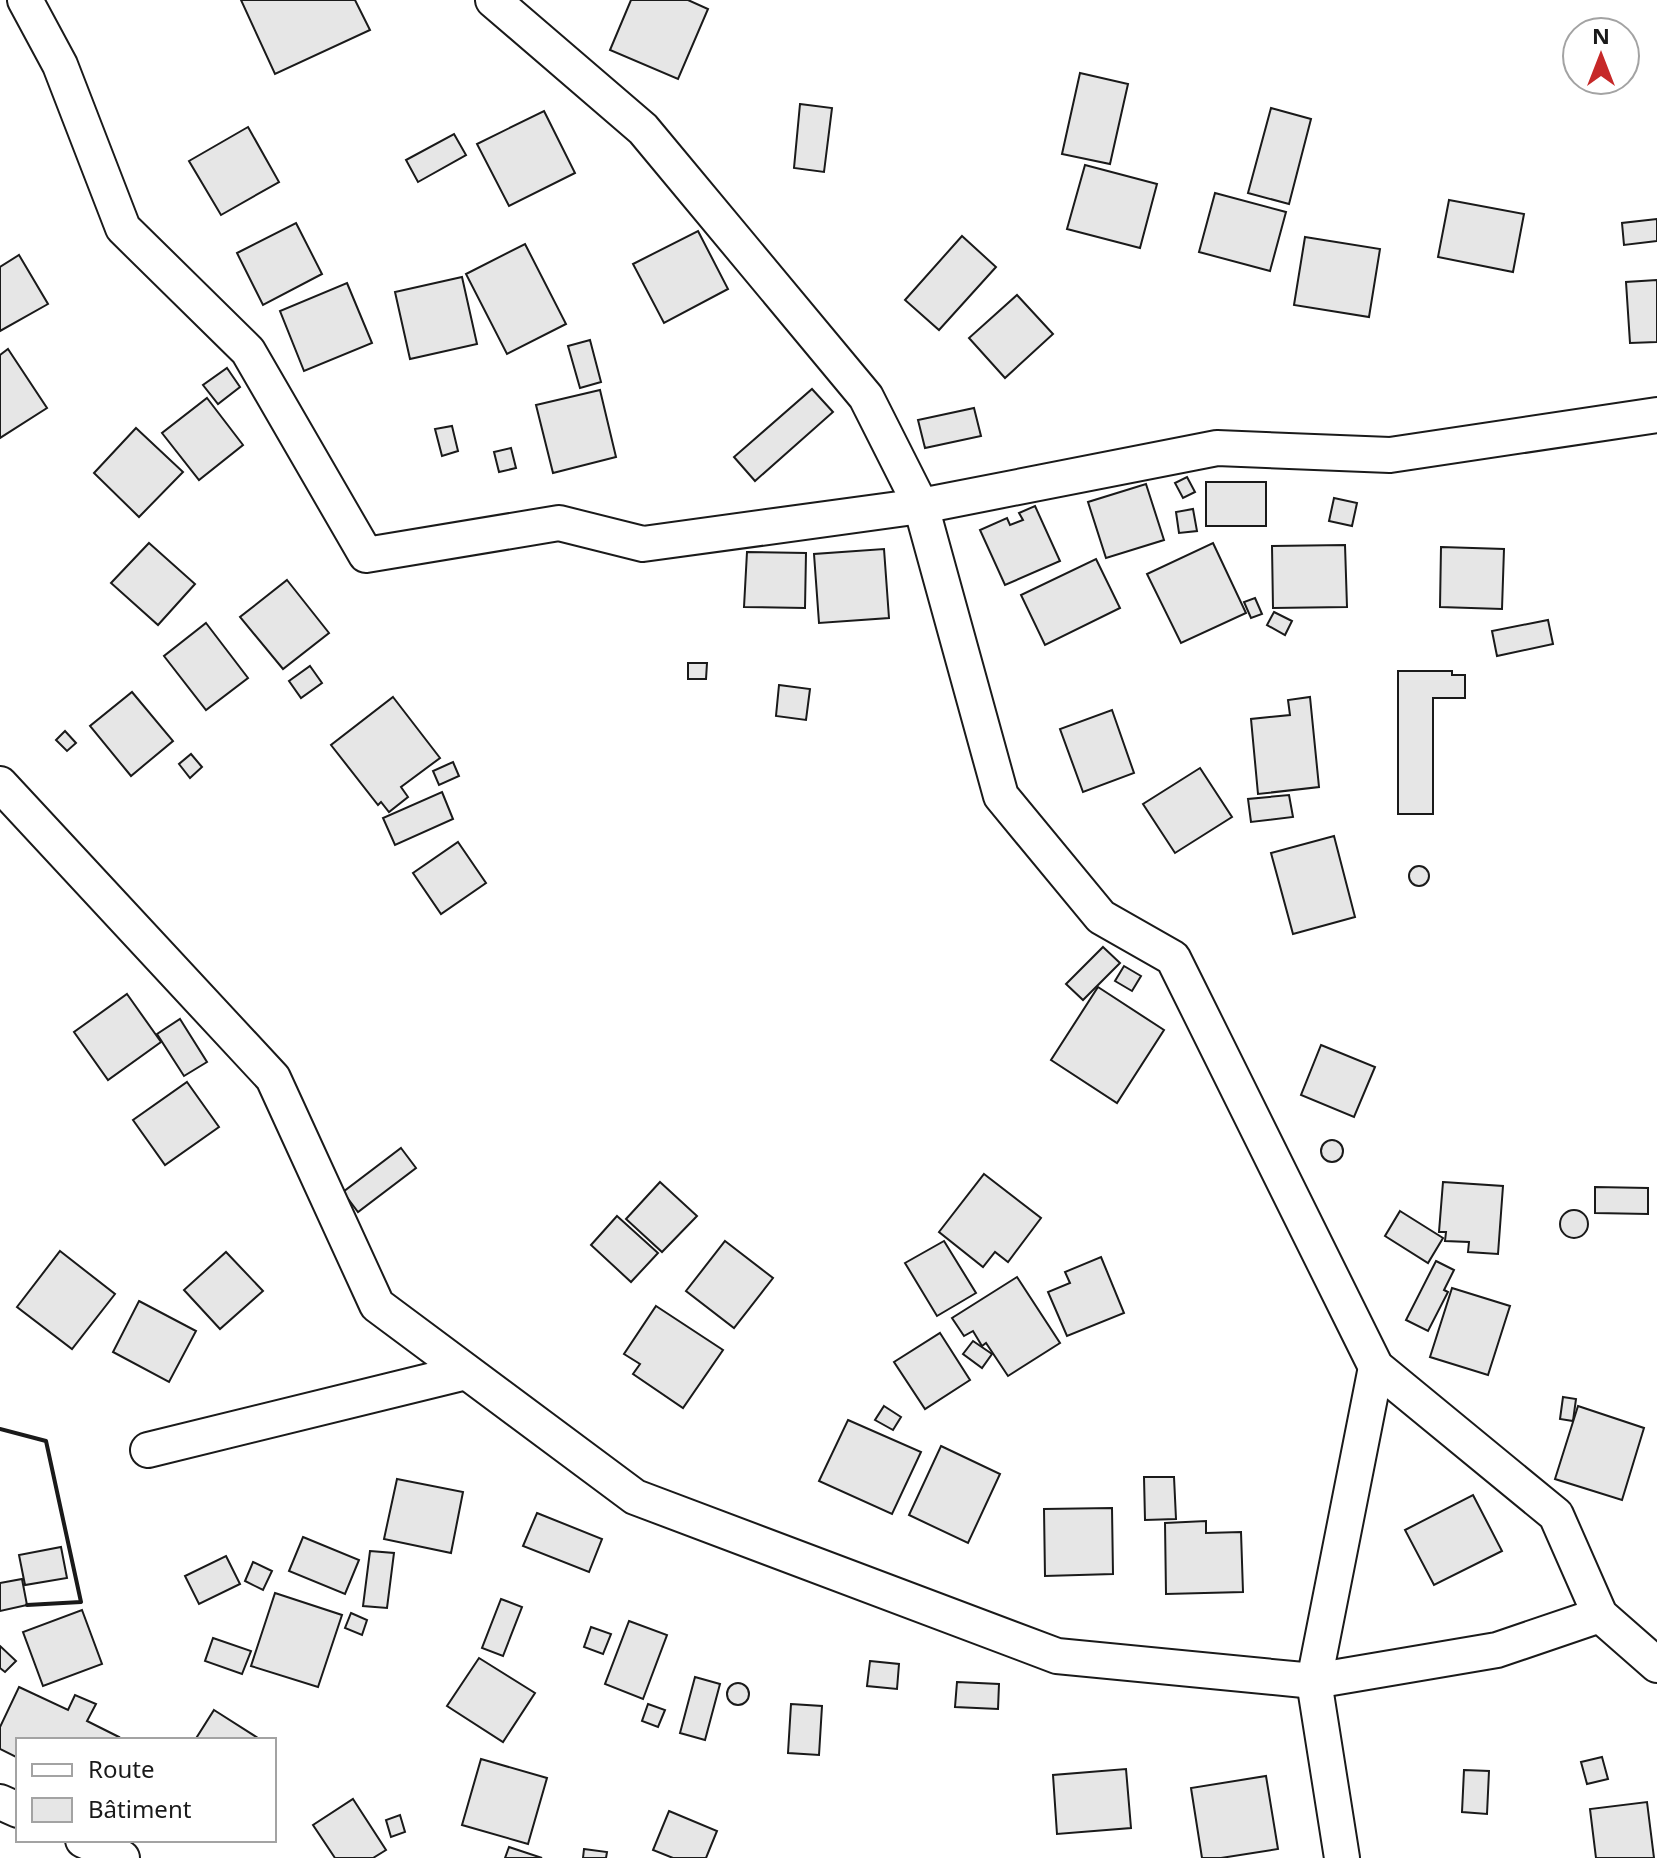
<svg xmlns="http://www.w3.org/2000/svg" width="1657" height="1858" viewBox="0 0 1657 1858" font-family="'Noto Sans',sans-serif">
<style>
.building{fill:#e6e6e6;stroke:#1a1a1a;stroke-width:2}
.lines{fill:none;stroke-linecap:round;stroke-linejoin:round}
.minor-casing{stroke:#1a1a1a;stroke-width:38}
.minor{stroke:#fff;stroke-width:34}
.wall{stroke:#1a1a1a;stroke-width:4}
</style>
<rect width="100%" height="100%" fill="#fff"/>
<g class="building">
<polygon points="241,0 355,0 370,30 275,74"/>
<polygon points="631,0 688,0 708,9 678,79 610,50"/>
<polygon points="1080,73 1128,84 1110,164 1062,154"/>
<polygon points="800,104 832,108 824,172 794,168"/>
<polygon points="1271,108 1311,119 1289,204 1248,193"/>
<polygon points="544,111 575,173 509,206 477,144"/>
<polygon points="248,127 279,182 221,215 189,161"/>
<polygon points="454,134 466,155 418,182 406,160"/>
<polygon points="1085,165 1157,184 1140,248 1067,229"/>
<polygon points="1215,193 1286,212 1270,271 1199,252"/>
<polygon points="1449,200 1524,214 1513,272 1438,257"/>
<polygon points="1657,219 1657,241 1624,245 1622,223"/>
<polygon points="296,223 322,274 263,305 237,253"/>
<polygon points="698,231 728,289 664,323 633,264"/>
<polygon points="962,236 996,267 939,330 905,300"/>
<polygon points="1305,237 1380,249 1369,317 1294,305"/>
<polygon points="525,244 566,324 507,354 466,274"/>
<polygon points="19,255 48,304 0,331 0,267"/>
<polygon points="462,277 477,344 410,359 395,292"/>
<polygon points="1657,280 1657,342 1630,343 1626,282"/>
<polygon points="347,283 372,343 304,371 280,311"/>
<polygon points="1017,295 1053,334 1005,378 969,338"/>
<polygon points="590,340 601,382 580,388 568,346"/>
<polygon points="8,349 47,408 0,438 0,355"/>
<polygon points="227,368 240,387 218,404 203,385"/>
<polygon points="812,389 833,412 755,481 734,457"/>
<polygon points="600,390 616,457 553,473 536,405"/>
<polygon points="207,398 243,445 199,480 162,433"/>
<polygon points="974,408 981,436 925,448 918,420"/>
<polygon points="452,426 458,451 442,456 435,429"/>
<polygon points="136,428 183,472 139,517 94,473"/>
<polygon points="511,448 516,468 499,472 494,452"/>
<polygon points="1187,477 1195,492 1183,498 1175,483"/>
<rect x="1206" y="482" width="60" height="44"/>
<polygon points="1146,484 1164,540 1106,558 1088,502"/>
<polygon points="1334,498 1357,503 1352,526 1329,521"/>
<polygon points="1035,506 1060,561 1005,585 980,530 1007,518 1010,525 1023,520 1019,513"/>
<polygon points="1193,509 1197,531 1179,533 1176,512"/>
<polygon points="149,543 195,584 158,625 111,583"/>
<polygon points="1213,543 1246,613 1181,643 1147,574"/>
<polygon points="1345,545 1347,607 1273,608 1272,546"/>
<polygon points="1441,547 1504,549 1502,609 1440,607"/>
<polygon points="884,549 889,618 819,623 814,554"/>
<polygon points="747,552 806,553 805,608 744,607"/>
<polygon points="1096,559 1120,608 1045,645 1021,595"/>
<polygon points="287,580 329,633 283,669 240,617"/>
<polygon points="1255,598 1262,614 1251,618 1244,602"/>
<polygon points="1274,612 1292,621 1285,635 1267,625"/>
<polygon points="1548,620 1553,644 1497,656 1492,631"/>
<polygon points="206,623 248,678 206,710 164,656"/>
<polygon points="688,663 707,663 706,679 688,679"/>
<polygon points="310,666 322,683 301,698 289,681"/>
<polygon points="1398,671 1452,671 1452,675 1465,675 1465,698 1433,698 1433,814 1398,814"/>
<polygon points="779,685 810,689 806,720 776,716"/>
<polygon points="132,692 173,741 131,776 90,726"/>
<polygon points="393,697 440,758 401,787 408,797 389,812 381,802 378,805 331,745"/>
<polygon points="1310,697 1319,787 1258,794 1251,719 1290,715 1288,700"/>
<polygon points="1112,710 1134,773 1083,792 1060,729"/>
<polygon points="65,731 76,743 67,751 56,740"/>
<polygon points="191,754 202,767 190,778 179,764"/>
<polygon points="453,762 459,776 439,785 433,771"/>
<polygon points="1200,768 1232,817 1175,853 1143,804"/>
<polygon points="442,792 453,819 395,845 383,818"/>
<polygon points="1289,795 1293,817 1251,822 1248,799"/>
<polygon points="1334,836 1355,917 1293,934 1271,853"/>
<polygon points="458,842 486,883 441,914 413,873"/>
<circle cx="1419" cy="876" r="10"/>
<polygon points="1103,947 1120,963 1083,1000 1066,984"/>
<polygon points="1124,966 1141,976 1132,991 1115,981"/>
<polygon points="1098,987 1164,1030 1117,1103 1051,1060"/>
<polygon points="127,994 161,1042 108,1080 74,1032"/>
<polygon points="180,1019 207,1062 184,1076 157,1034"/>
<polygon points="1321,1045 1375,1067 1354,1117 1301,1095"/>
<polygon points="187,1082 219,1127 165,1165 133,1120"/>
<circle cx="1332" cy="1151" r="11"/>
<polygon points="401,1148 416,1168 358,1212 343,1192"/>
<polygon points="984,1174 1041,1218 1008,1262 995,1252 983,1267 939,1232"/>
<polygon points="660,1182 697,1216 662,1252 626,1219"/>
<polygon points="1443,1182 1503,1186 1498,1254 1468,1252 1469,1242 1445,1241 1446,1232 1439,1232"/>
<polygon points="1595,1187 1648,1188 1648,1214 1595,1213"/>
<circle cx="1574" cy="1224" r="14"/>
<polygon points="1400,1211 1443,1238 1428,1263 1385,1236"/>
<polygon points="617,1216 658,1253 631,1282 591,1245"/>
<polygon points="725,1241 773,1278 734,1328 686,1291"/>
<polygon points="944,1241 976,1293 937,1316 905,1263"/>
<polygon points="60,1251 115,1294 72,1349 17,1307"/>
<polygon points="226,1252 263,1291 220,1329 184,1290"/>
<polygon points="1101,1257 1124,1313 1067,1336 1048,1292 1070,1283 1065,1272"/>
<polygon points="1436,1261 1454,1270 1444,1290 1448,1292 1428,1331 1406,1320"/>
<polygon points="1017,1277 1060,1343 1008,1376 986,1343 982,1346 973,1331 964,1336 952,1318"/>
<polygon points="1452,1288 1510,1306 1488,1375 1430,1357"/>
<polygon points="139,1301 196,1331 169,1382 113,1352"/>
<polygon points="656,1306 723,1350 683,1408 633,1374 640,1364 624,1354"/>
<polygon points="940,1333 970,1380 925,1409 894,1362"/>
<polygon points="973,1341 992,1354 982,1368 963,1354"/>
<polygon points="1563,1397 1576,1399 1573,1421 1560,1419"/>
<polygon points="884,1406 901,1417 893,1430 875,1420"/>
<polygon points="1578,1406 1644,1428 1622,1500 1555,1479"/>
<polygon points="848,1420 921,1452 892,1514 819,1481"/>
<polygon points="941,1446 1000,1474 968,1543 909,1515"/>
<polygon points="1144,1477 1174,1477 1176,1519 1145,1520"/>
<polygon points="397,1479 463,1492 451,1553 384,1539"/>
<polygon points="1473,1495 1502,1551 1434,1585 1405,1530"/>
<polygon points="1112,1508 1113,1574 1045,1576 1044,1509"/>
<polygon points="537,1513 602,1539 589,1572 523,1546"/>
<polygon points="1206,1521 1206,1533 1241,1532 1243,1592 1166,1594 1165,1523"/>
<polygon points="303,1537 359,1560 345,1594 289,1571"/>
<polygon points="61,1547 67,1578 25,1585 19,1555"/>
<polygon points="370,1551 394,1553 387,1608 363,1606"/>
<polygon points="226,1556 240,1584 199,1604 185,1576"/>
<polygon points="253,1562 272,1571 263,1590 245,1581"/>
<polygon points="22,1579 27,1605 0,1611 0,1583"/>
<polygon points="275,1593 342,1615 318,1687 251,1666"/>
<polygon points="501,1599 522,1607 503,1656 482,1648"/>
<polygon points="82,1610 102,1664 43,1686 23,1632"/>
<polygon points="351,1613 367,1620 362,1635 345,1628"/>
<polygon points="629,1621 667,1635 643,1699 605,1684"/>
<polygon points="591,1627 611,1634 603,1654 584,1647"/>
<polygon points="213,1638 251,1651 242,1674 205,1661"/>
<polygon points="0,1646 16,1661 5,1672 0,1668"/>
<polygon points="479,1658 535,1693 503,1742 447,1706"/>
<polygon points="870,1661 899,1664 897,1689 867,1686"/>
<polygon points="695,1677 720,1684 705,1740 680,1733"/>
<polygon points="957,1682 999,1684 998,1709 955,1707"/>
<circle cx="738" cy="1694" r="11"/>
<polygon points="19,1687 68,1710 75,1695 96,1704 87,1721 119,1737 117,1740 18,1740 18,1758 0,1749 0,1727"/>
<polygon points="648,1704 665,1710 658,1727 642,1721"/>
<polygon points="791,1704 822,1706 819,1755 788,1753"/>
<polygon points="214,1710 261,1740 195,1740"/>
<polygon points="1602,1757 1608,1779 1587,1784 1581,1762"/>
<polygon points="481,1759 547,1778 528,1844 462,1825"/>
<polygon points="1126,1769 1131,1828 1057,1834 1053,1775"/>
<polygon points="1464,1770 1489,1771 1487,1814 1462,1812"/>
<polygon points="1266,1776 1278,1849 1221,1858 1202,1858 1191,1788"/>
<polygon points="353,1799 386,1850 373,1858 335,1858 313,1825"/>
<polygon points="1647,1802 1654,1858 1596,1858 1590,1809"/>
<polygon points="669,1811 717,1831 706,1858 673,1858 653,1850"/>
<polygon points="400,1815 405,1832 391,1837 386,1820"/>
<polygon points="509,1847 542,1858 505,1858"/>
<polygon points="584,1849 607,1852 606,1858 583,1858"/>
</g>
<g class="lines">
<defs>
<g id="minor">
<polyline points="25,0 60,65 123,228 248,351 366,555 559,523 643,544 921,506 1217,448 1390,455 1657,415"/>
<polyline points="493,0 643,129 866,397 921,506 1001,796 1101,917 1173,958 1376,1367 1556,1515 1600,1615 1657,1665"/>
<polyline points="0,784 273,1078 377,1305 635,1497 1057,1656 1314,1681 1497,1650 1600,1615"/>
<polyline points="148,1450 466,1372"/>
<polyline points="0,1802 18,1810"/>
<polyline points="83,1840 122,1858"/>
<polyline points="1342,1858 1314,1681 1376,1367"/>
</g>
</defs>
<use href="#minor" class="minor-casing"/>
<use href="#minor" class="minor"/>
<polyline class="wall" points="0,1429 46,1441 81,1602 27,1605"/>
</g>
<rect x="16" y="1738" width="260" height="104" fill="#ffffff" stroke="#a3a3a3" stroke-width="2"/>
<rect x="32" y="1764" width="40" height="12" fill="#ffffff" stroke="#a3a3a3" stroke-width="2"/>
<text x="88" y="1778" font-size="24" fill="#1a1a1a">Route</text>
<rect x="32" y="1798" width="40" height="24" fill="#e6e6e6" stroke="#a3a3a3" stroke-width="2"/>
<text x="88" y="1818" font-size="24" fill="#1a1a1a">Bâtiment</text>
<g transform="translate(1601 56)"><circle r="38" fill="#ffffff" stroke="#a3a3a3" stroke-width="2"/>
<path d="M0-6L14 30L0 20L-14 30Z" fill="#c62828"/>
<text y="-12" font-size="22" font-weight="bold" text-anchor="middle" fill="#1a1a1a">N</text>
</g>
</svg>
